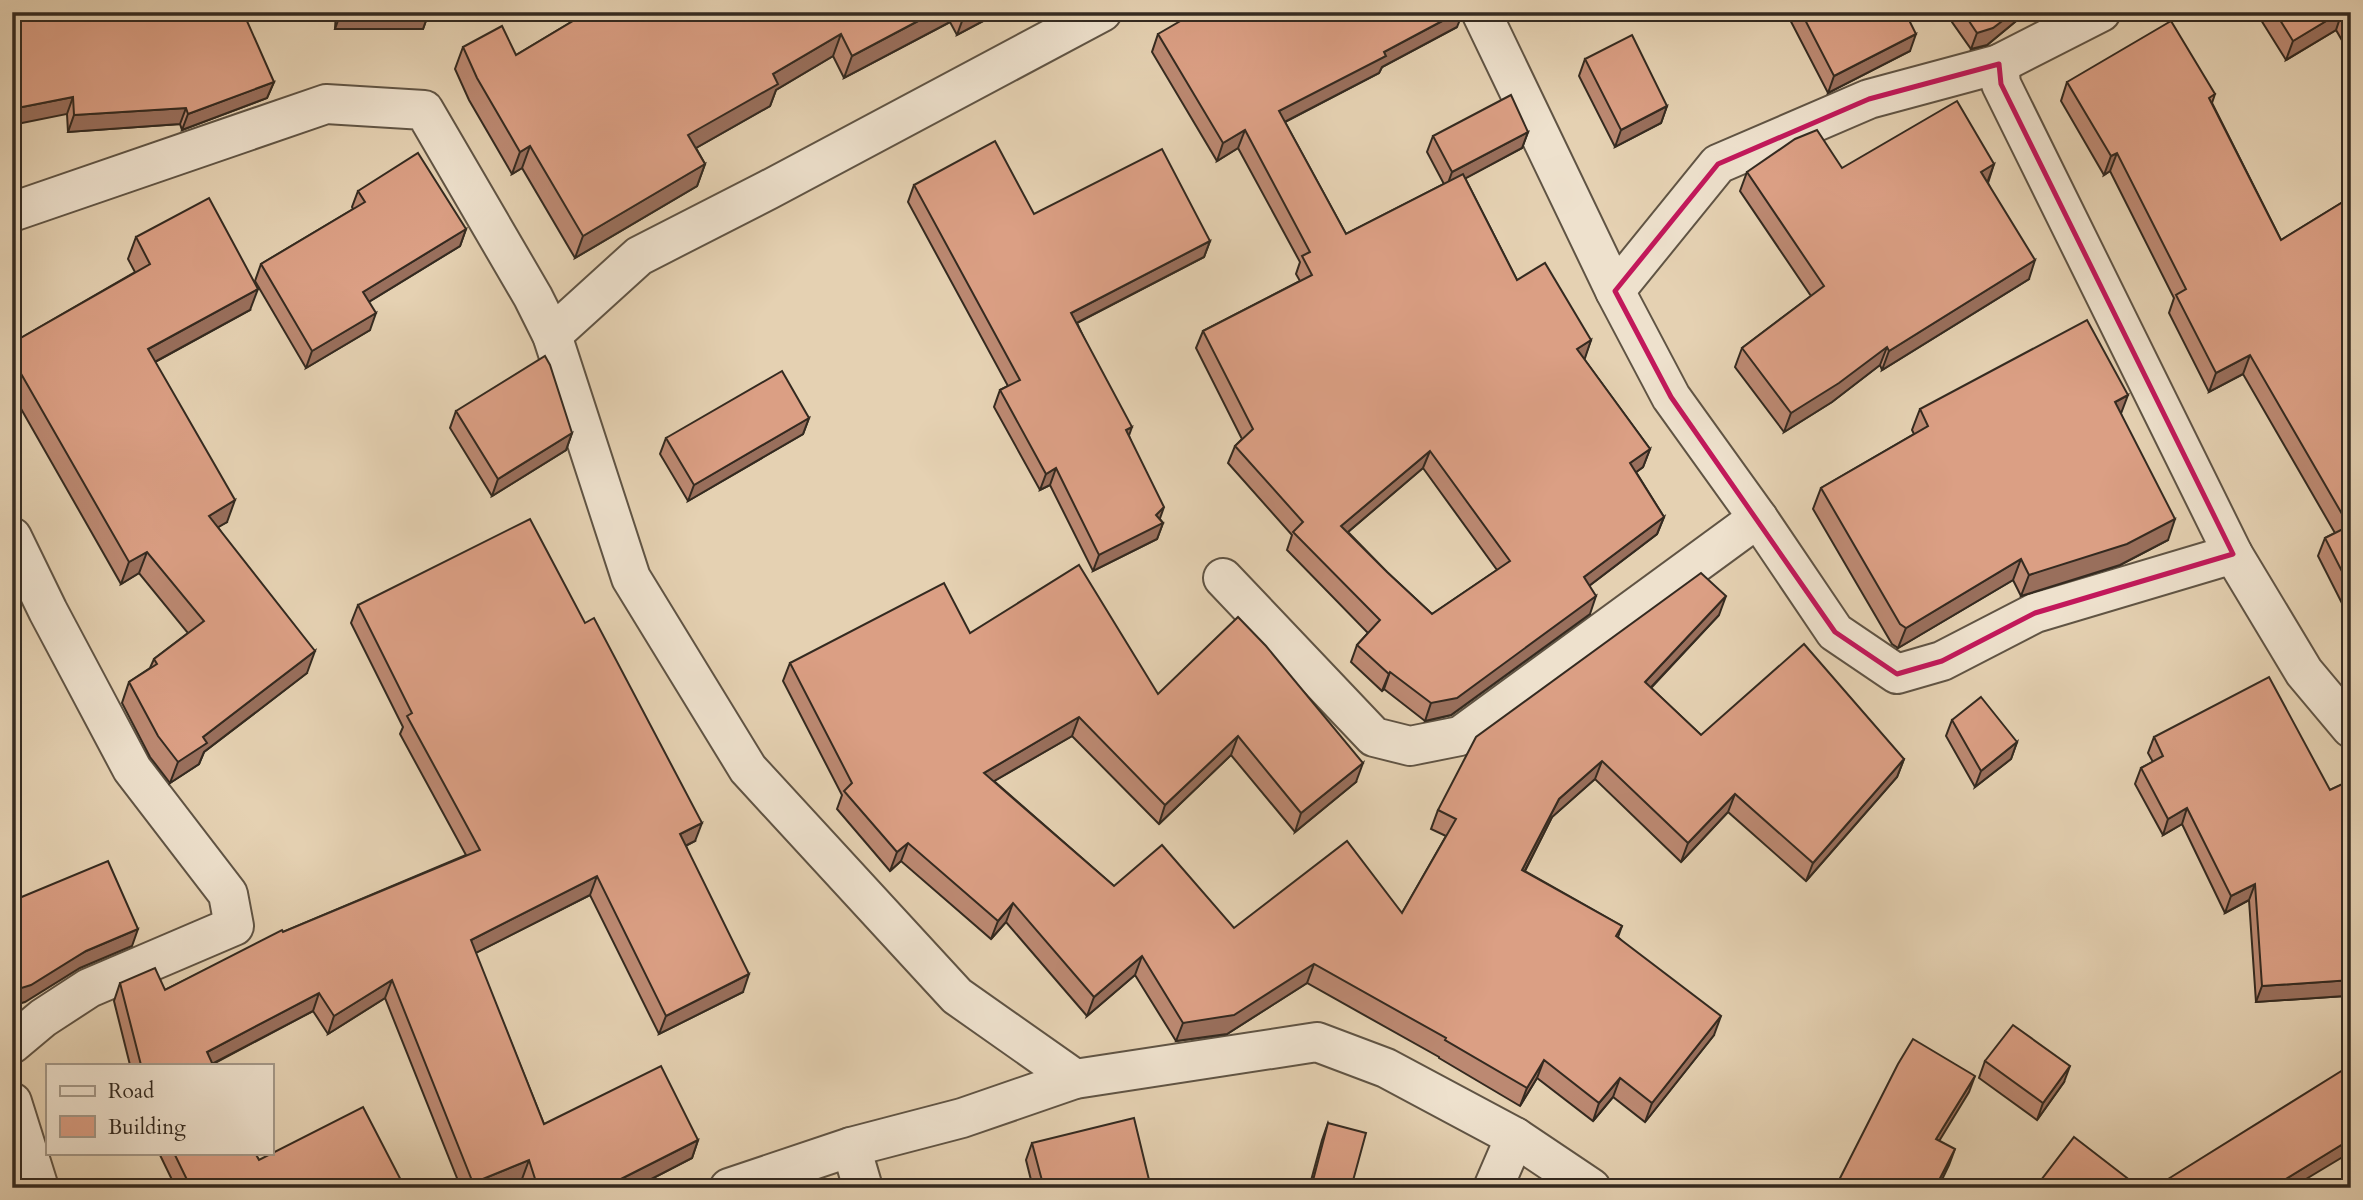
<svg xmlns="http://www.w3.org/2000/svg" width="2363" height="1200" viewBox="0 0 2363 1200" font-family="Cardo,serif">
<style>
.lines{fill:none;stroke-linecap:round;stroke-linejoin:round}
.minor-casing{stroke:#605444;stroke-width:42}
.minor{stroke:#eee1cd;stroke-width:38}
.wall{fill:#bc8972;stroke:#342a20;stroke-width:2;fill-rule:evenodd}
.shaded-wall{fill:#996f5c;stroke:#342a20;stroke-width:2}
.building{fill:#db9f84;stroke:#342a20;stroke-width:2;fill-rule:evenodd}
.marked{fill:none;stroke:#c2185b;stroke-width:5;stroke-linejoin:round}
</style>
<rect width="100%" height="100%" fill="#e5d1b2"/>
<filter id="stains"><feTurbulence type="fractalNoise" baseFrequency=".00286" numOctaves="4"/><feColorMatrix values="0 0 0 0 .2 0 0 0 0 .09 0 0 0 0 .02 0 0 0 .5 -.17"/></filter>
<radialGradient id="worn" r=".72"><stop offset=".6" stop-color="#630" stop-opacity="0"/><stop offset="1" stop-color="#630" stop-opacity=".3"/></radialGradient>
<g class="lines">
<defs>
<g id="minor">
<polyline points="1481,12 1615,291 1671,397 1758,518 1835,632 1897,674 1942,661 2035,613 2233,554"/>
<polyline points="1999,64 2001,84 2233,554 2304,672 2351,728"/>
<polyline points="12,212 326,104 424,110 533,297 552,335 631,578 748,769 957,996 1075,1079"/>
<polyline points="1615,291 1718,164 1869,99 1999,64 2101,12"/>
<polyline points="552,335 639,256 768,190 1102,12"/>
<polyline points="12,537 48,611 132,769 228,894 234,926 89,988 43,1018 12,1044"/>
<polyline points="1223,578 1374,737 1410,746 1460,736 1758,518"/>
<polyline points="12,1102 39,1188"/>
<polyline points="851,1147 863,1188"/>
<polyline points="729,1188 851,1147 962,1118 1075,1079 1317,1042 1386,1068 1515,1137 1591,1188"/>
<polyline points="1493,1188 1515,1137"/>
</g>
</defs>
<use href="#minor" class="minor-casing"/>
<use href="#minor" class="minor"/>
</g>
<g class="wall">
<polygon points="12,12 274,82 267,98 182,130 180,124 68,132 67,114"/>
<polygon points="336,12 429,12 423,29 335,29"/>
<polygon points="588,12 1000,12 957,35 950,22 844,78 833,56 776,90 770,106 696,148 705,164 697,186 575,258 522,168 512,174 469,100 455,69 463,47 516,55"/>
<polygon points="1786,12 1905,12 1910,51 1828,93"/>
<polygon points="1956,12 2027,12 1987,45 1971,49 1952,22"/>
<polygon points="2256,12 2351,12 2351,56 2336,30 2286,60"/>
<path d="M1457,27L1382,67L1379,73L1285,122L1346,234L1444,184L1427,152L1433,136L1528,132L1522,148L1465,178L1517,280L1591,340L1584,359L1650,449L1643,467L1636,472L1664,517L1657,534L1589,586L1590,614L1451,715L1425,721L1384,689L1382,691L1351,662L1357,645L1368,633L1287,550L1292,535L1228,463L1235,446L1242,439L1196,348L1203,331L1300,281L1296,274L1300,262L1238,148L1217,161L1152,52L1158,34ZM1423,468L1497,570L1432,614L1387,572L1348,532Z"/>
<polygon points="1585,59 1667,106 1661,123 1615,147 1579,76"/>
<polygon points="2067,82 2215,94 2212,103 2281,240 2351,197 2351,621 2318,556 2325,538 2335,533 2243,374 2209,392 2169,313 2174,298 2110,171 2104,175 2061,101"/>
<polygon points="1994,164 1988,183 2029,279 1882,370 1880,365 1832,402 1784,432 1735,367 1742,348 1811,296 1740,191 1747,172 1842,168"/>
<polygon points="914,185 1034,214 1210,241 1204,257 1077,323 1129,436 1160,519 1163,523 1157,539 1093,571 1050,485 1040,490 994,407 1000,390 1008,386 908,202"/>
<polygon points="358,191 466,229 460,246 369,302 370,330 306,368 255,281 261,264 353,209 352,207"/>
<polygon points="136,237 250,310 155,362 227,522 218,527 307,673 204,752 199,764 170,783 150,757 122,703 129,682 150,668 154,659 188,633 139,573 121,584 12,393 12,343 135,272 128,259"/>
<polygon points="1920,409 2121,414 2168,540 2120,565 2021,596 2013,580 1898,648 1892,644 1813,509 1821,488 1914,434 1912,430"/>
<polygon points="456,411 572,433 566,450 492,496 450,428"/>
<polygon points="809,418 803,434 688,501 660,454 666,438"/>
<polygon points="358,605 695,841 686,846 743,992 659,1034 590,895 475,953 544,1124 698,1140 692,1158 634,1188 525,1188 522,1179 499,1188 461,1188 385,998 328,1034 313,1011 213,1064 213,1065 130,1065 114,1001 120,983 165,990 283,932 466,855 400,734 403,727 351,623"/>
<polygon points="1719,615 1651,688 1701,735 1904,759 1897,777 1806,881 1728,812 1681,862 1595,779 1552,817 1525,871 1622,926 1618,937 1714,1035 1645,1122 1613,1097 1593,1121 1537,1078 1520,1106 1439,1058 1439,1057 1307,983 1227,1034 1176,1041 1135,975 1087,1016 1006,922 991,939 901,861 890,871 837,809 842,795 783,681 790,663 970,633 1158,694 1356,782 1295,832 1231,755 1159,824 1072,736 994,781 1114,886 1234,928 1402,913 1446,836 1431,829 1438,810"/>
<polygon points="1952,720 2017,742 2011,759 1975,787 1946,736"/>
<polygon points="2154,737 2330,790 2351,780 2351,1022 2345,996 2256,1002 2249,900 2225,913 2182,824 2163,835 2135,784 2141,768 2153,762 2148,753"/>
<polygon points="1985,1061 2064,1082 2037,1120 1979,1078"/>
<polygon points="1328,1123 1351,1188 1309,1188 1322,1140"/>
<polygon points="1032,1143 1151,1188 1033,1188 1026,1160"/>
<polygon points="159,1153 255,1153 259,1160 405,1188 176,1188"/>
</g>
<g class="shaded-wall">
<polygon points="341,12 429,12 423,29 335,29"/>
<polygon points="935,12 953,12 950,22 844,78 852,56"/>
<polygon points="966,12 1000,12 957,35 965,13"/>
<polygon points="1459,12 1463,12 1457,27 1382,67 1379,73 1273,128 1279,111 1384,52"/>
<polygon points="2014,12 2027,12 1987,45 1971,49 1977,33"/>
<polygon points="2341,12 2342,12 2336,30 2286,60 2293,41"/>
<polygon points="841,34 833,56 776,90 770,106 680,157 688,135 773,74"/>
<polygon points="1916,34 1910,51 1828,93 1834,76"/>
<polygon points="274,82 267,98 182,130 188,114"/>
<polygon points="73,97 67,114 12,125 12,109"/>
<polygon points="1667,106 1661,123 1615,147 1621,130"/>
<polygon points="186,108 180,124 68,132 74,115"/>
<polygon points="1245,130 1238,148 1217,161 1223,143"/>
<polygon points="1528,132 1522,148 1446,189 1452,172"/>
<polygon points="530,146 522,168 512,174 520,152"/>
<polygon points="2117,153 2110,171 2104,175 2111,156"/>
<polygon points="705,164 697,186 575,258 583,236"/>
<polygon points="1994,164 1987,183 1981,172"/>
<polygon points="466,229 460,246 357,309 363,292"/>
<polygon points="1210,241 1204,257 1065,329 1071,313"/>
<polygon points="2035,260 2029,279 1882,370 1889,351"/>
<polygon points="258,289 250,310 140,370 148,349"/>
<polygon points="376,313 370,330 306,368 312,351"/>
<polygon points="1591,340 1585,358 1570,367 1577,349"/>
<polygon points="1887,347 1880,365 1832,402 1784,432 1791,413"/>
<polygon points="2250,355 2243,374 2209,392 2216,373"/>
<polygon points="2128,395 2120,416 2115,402"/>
<polygon points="809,418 803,434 688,501 694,485"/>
<polygon points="1132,427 1126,444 1126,430"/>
<polygon points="572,433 566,450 492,496 498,479"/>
<polygon points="1650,449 1643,467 1624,481 1630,463"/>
<polygon points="1430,451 1423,468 1335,543 1341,526"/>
<polygon points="1056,468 1050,485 1040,490 1046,474"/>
<polygon points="235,500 227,522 201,537 209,516"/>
<polygon points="1164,507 1158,524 1163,523 1157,539 1093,571 1099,555 1156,515"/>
<polygon points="1664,517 1657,534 1577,595 1584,577"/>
<polygon points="2175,519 2168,540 2120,565 2021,596 2029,575"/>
<polygon points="147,552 139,573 121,584 129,562"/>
<polygon points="2021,559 2013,580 1898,648 1906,628"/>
<polygon points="1596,596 1590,614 1451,715 1425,721 1431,703"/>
<polygon points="1726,596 1719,615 1638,701 1645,682"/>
<polygon points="315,651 307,673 204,752 199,764 170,783 178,762 203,737"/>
<polygon points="1390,672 1384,689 1382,691 1389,674"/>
<polygon points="1079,717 1072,736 977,791 984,773"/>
<polygon points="1238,736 1231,755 1159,824 1165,805"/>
<polygon points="2017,742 2011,759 1975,787 1981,771"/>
<polygon points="1904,759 1897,777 1806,881 1813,863"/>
<polygon points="1602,761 1595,779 1552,817 1516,888 1522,870 1559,799"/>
<polygon points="1363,763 1356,782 1295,832 1301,813"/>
<polygon points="1735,794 1728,812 1681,862 1688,843"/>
<polygon points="2187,808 2182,824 2163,835 2168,819"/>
<polygon points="702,823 695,841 673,852 680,834"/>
<polygon points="908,843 901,861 890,871 897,852"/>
<polygon points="597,876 590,895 464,959 471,940"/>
<polygon points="2255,884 2249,900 2225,913 2231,896"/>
<polygon points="1013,903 1006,922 991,939 998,921"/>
<polygon points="138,929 132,946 80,968 25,1002 12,1006 12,991 86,951"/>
<polygon points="1142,956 1135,975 1087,1016 1094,997"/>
<polygon points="1314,964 1307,983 1227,1034 1176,1041 1183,1023"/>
<polygon points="749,974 743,992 659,1034 666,1016"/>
<polygon points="392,980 385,998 328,1034 334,1016"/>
<polygon points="2351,980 2345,996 2256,1002 2262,986"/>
<polygon points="319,993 313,1011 210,1065 207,1052"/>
<polygon points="1721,1016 1714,1035 1645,1122 1652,1103"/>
<polygon points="1544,1060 1537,1078 1520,1106 1527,1088"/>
<polygon points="2070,1066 2064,1082 2037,1120 2043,1103"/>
<polygon points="1975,1076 1969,1092 1930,1156 1936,1139"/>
<polygon points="1620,1078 1613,1097 1593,1121 1599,1103"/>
<polygon points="2351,1139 2351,1152 2291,1188 2271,1188"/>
<polygon points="698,1140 692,1158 634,1188 613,1188 615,1182"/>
<polygon points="1955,1149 1949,1165 1938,1188 1935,1188"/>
<polygon points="529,1160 522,1179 499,1188 471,1188 473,1183"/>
<polygon points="614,1180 611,1188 591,1188"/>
</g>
<g class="building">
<polygon points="12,12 243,12 274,82 188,114 186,108 74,115 73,97 12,109"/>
<polygon points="588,12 935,12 852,56 841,34 773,74 778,84 688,135 705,164 583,236 530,146 520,152 477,78 463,47 502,26 516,55"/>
<path d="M1196,12H1459L1384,52L1386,56L1279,111L1346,234L1463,174L1517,280L1545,263L1591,340L1577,349L1650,449L1630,463L1664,517L1584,577L1596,596L1457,698L1431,703L1390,672L1389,674L1357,645L1380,620L1293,532L1303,522L1235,446L1253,429L1203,331L1312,275L1302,256L1310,252L1245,130L1223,143L1158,34ZM1430,451L1510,561L1432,614L1387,572L1341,526Z"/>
<polygon points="1801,12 1905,12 1916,34 1834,76"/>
<polygon points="1963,12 2014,12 1993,28 1977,33"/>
<polygon points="2275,12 2341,12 2293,41"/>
<polygon points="2343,12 2351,12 2351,25"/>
<polygon points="2171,21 2215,94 2209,98 2281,240 2351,197 2351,589 2325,538 2349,526 2250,355 2216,373 2176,295 2186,289 2117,153 2111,156 2067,82"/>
<polygon points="1632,35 1667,106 1621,130 1585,59"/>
<polygon points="1511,95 1528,132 1452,172 1433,136"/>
<polygon points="1957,101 1994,164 1981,172 2035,260 1889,351 1887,347 1839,383 1791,413 1742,348 1824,286 1747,172 1795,139 1817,130 1842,168"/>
<polygon points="995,141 1034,214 1162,149 1210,241 1071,313 1132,427 1126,430 1164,507 1156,515 1163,523 1099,555 1056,468 1046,474 1000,390 1020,380 914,185"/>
<polygon points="418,153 466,229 363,292 376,313 312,351 261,264 365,202 358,191"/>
<polygon points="209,198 258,289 148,349 235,500 209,516 315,651 203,737 207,743 178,762 158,736 129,682 157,664 154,659 204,621 147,552 129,562 12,358 12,343 150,264 136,237"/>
<polygon points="2087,320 2128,395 2115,402 2175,519 2127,544 2029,575 2021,559 1906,628 1900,624 1821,488 1928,426 1920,409"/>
<polygon points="545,356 550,365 572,433 498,479 456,411"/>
<polygon points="782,371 809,418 694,485 666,438"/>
<polygon points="530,519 585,623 594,618 702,823 680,834 749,974 666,1016 597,876 471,940 544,1124 661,1066 698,1140 615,1182 614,1180 591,1188 538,1188 529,1160 473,1183 392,980 334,1016 319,993 207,1052 213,1065 141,1065 120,983 155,968 165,990 282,930 283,932 480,850 407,716 412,713 358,605"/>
<polygon points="1079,565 1158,694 1238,617 1266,646 1363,763 1301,813 1238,736 1165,805 1079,717 984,773 1114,886 1162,845 1234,928 1347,841 1402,913 1456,819 1438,810 1476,737 1701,573 1726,596 1645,682 1701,735 1804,644 1904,759 1813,863 1735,794 1688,843 1602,761 1559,799 1522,870 1622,926 1616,936 1721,1016 1652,1103 1620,1078 1599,1103 1544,1060 1527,1088 1445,1040 1446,1038 1314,964 1234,1015 1183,1023 1142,956 1094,997 1013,903 998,921 908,843 897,852 844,791 852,783 790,663 944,583 970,633"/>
<polygon points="2269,677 2330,790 2351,780 2351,981 2351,980 2262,986 2255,884 2231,896 2187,808 2168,819 2141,768 2163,756 2154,737"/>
<polygon points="1981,697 2017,742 1981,771 1952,720"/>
<polygon points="108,861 138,929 86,951 31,985 12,991 12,901"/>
<polygon points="2013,1025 2070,1066 2043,1103 1985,1061"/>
<polygon points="1913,1039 1975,1076 1936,1139 1955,1149 1935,1188 1835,1188 1898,1064"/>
<polygon points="2351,1065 2351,1139 2271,1188 2162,1188 2160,1184"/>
<polygon points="363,1107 405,1188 191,1188 174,1153 255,1153 259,1160"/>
<polygon points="1134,1118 1151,1188 1044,1188 1032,1143"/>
<polygon points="1328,1123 1366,1133 1351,1188 1311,1188"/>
<polygon points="2074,1137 2140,1188 2035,1188"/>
</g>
<path class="marked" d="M1999,64L2001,84L2233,554L2035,613L1942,661L1897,674L1835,632L1671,397L1615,291L1718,164L1869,99Z"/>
<rect width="2363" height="1200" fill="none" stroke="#e5d1b2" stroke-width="42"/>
<rect x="14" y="14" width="2335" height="1172" fill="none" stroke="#342a20" stroke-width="3.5"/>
<rect x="21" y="21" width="2321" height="1158" fill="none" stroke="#342a20" stroke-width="2"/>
<rect x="46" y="1064" width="228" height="91" fill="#eee1cd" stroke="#a49888" stroke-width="2"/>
<rect x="60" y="1086" width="35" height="10" fill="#eee1cd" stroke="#a49888" stroke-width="2"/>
<text x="108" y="1098" font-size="21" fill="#342a20">Road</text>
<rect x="60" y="1116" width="35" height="21" fill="#db9f84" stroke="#a49888" stroke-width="2"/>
<text x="108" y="1134" font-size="21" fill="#342a20">Building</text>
<rect width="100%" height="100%" filter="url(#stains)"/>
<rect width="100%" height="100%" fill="url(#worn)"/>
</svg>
